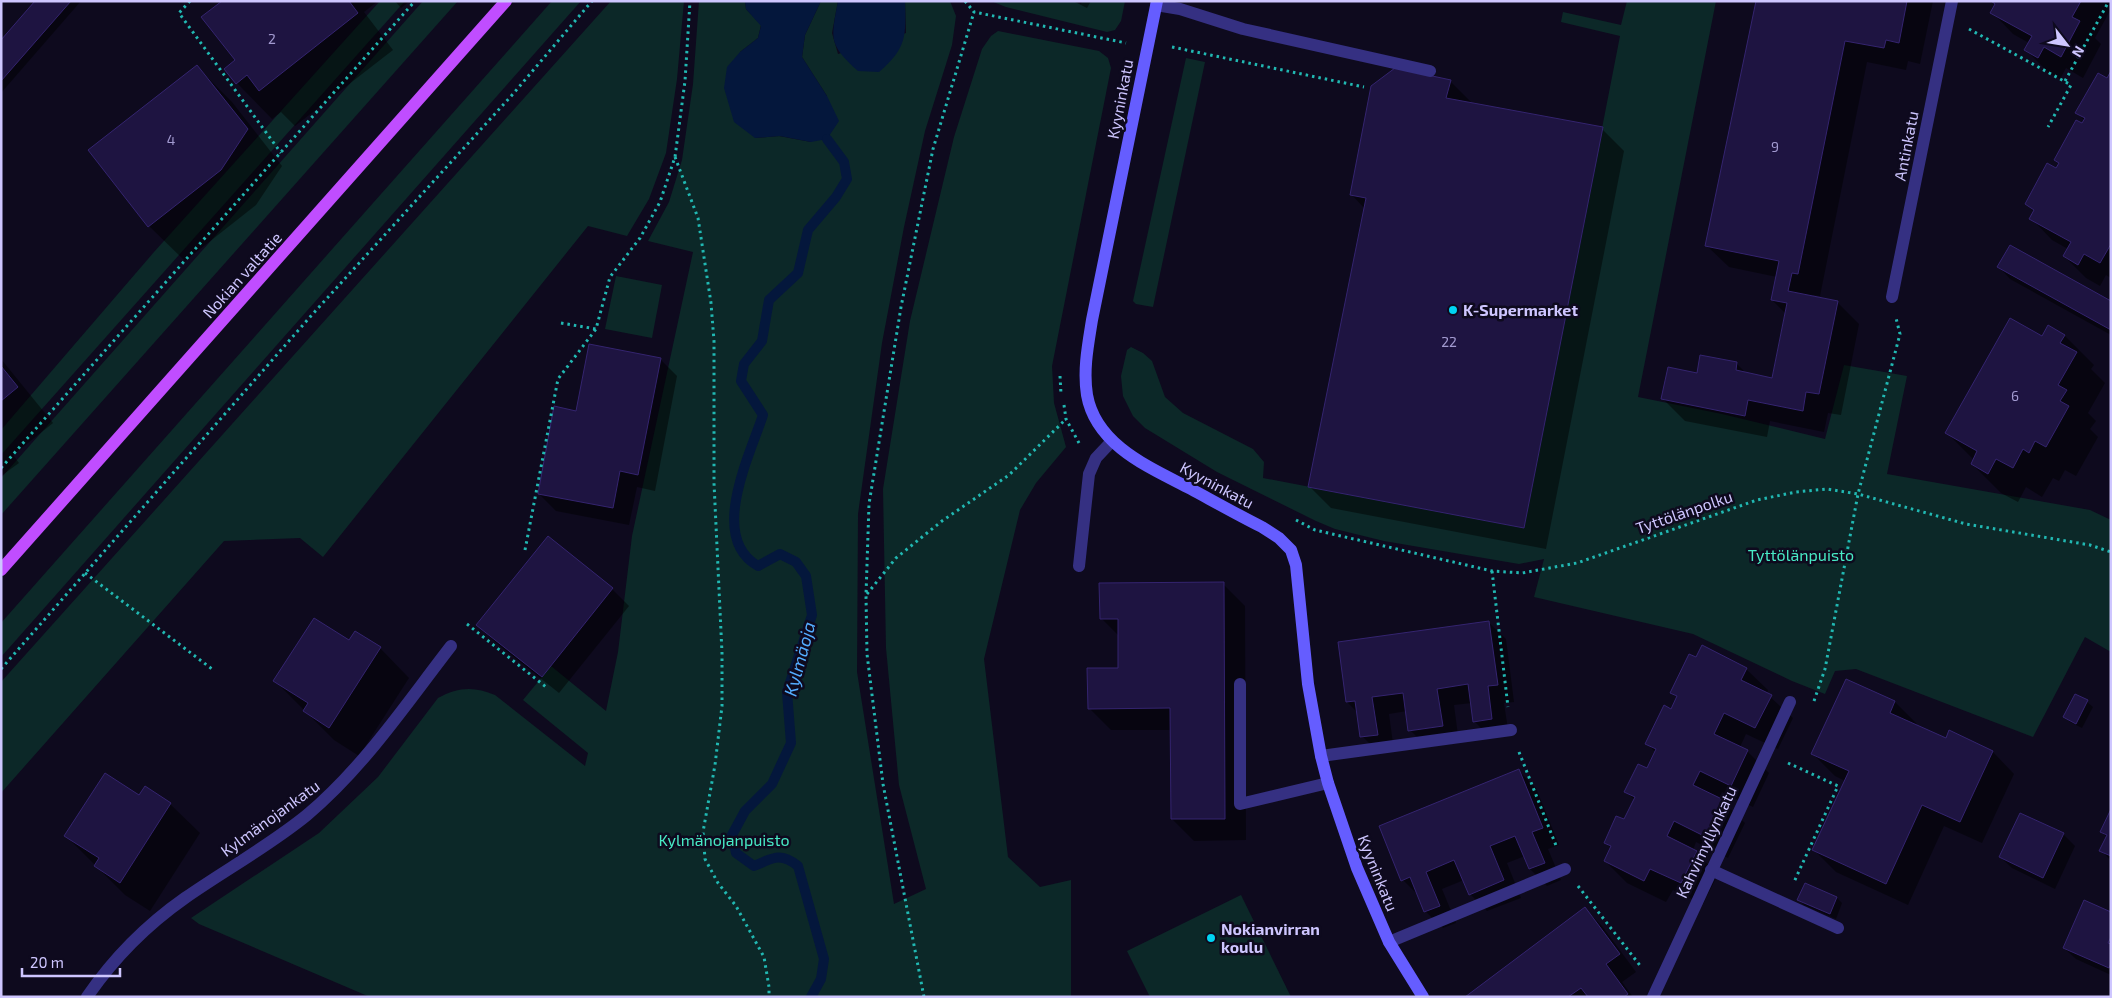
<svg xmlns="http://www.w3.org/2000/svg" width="2112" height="998" viewBox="0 0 2112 998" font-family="'Exo 2',sans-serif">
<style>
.green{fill:#0c2828}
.water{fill:#04173c}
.shadow{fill:#0007}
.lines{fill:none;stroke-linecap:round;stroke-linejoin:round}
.stream{stroke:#04173c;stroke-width:10}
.building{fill:#1e1441;stroke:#34246f}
.path{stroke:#21b8b2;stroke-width:3;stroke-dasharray:2.5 4;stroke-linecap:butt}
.lane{stroke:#353082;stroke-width:12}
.street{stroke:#353082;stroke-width:12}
.secondary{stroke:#655dff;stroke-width:12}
.primary{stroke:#c04dff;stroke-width:12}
.poi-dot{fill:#00d4f1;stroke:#0e0a1e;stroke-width:2}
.labels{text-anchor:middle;stroke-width:5;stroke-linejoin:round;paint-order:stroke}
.number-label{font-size:14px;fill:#a29ad0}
.street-label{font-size:16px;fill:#cec6ff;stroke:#0e0a1e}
.poi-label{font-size:16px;font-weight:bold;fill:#cec6ff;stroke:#0e0a1e;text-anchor:start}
.park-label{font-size:16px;fill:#48eac5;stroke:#0e0a1e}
.water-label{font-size:18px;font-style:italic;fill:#54adff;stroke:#0e0a1e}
</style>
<rect width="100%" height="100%" fill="#0e0a1e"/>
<g class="green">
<polygon points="380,1 405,1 1,455 1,430 154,252"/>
<polygon points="423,1 458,1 1,515 1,478"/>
<polygon points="552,1 581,1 1,657 1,623"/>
<polygon points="611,1 684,1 677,79 666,153 649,199 627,236 588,226 323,557 300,538 224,541 1,793 1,682"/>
<path d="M699,1H745L746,9L761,25L758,38L740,52L755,138L779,136L811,142L827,96L802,57L805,35L821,1H838L832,33L838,54L906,33L905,1H950L956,16L952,45L925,131L904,227L882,343L858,514L857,672L894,904L926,889L899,785L886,648L883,489L910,321L954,137L982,49L991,36L998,31L1099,51L1108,58L1111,68L1052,366L1054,403L1066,447L1036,483L1020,510L984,659L1008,857L1040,887L1071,880V997H370L199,924L191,918L319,833L378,777L438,698C458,687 474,686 495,695L585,766L588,753L523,700L551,666L606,711L618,652L632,536L693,252L648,241L669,202L682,160L693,84Z"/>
<polygon points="991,1 1076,1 1081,4 1082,1 1125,1 1121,21 1115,30 1107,32 1006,7"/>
<polygon points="1627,1 1716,1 1638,397 1722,414 1825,439 1844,365 1907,376 1887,474 2090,510 2111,520 2111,652 2085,637 2033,737 1856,669 1835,671 1825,694 1792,681 1693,634 1534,597 1544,559 1519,564 1384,541 1335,529 1316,521 1217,472 1145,428 1133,416 1123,396 1121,376 1127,350 1131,347 1143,353 1152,361 1165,397 1183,413 1253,449 1264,462 1263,478 1524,528 1620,36 1561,22 1563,12 1621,25"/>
<polygon points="1186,58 1205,62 1153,307 1136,304 1133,301"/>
<polygon points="616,276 662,285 652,338 605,329"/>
<polygon points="1241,895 1291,997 1150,997 1127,951"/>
</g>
<g class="water">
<polygon points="745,1 821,1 805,35 802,57 827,96 839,121 827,139 811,142 780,136 755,138 734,122 724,88 727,67 740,52 758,38 761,26 746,9"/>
<path d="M838,1H905C906,36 907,48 879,72L858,71C828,44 831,39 838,1Z"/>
</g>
<g class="shadow">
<polygon points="37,1 81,1 1,93 1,42"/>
<polygon points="224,1 378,1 364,12 393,50 295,126 281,112 272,119 237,83 237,61"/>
<polygon points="395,1 410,1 401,8"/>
<polygon points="1073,1 1091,1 1087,8"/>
<polygon points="1757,1 1933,1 1920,64 1908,61 1906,70 1867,62 1820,296 1813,295 1813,297 1837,302 1859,324 1841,415 1828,413 1824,432 1770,421 1767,437 1685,421 1663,399 1698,374 1701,356 1737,364 1747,374 1773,379 1786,314 1772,300 1777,277 1729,267 1707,246"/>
<polygon points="1991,1 2111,1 2111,9 2095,38 2101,44 2083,78 2066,68 2060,79 2048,72 2026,50 2029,43 2013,34 1992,12 1995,6"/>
<polygon points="197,67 232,102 282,166 256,205 185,261 149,226"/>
<polygon points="1396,70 1451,82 1473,104 1602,129 1624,151 1546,549 1331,508 1309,486 1365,209 1351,194"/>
<polygon points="2111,74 2111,278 2106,275 2100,286 2086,278 2064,256 2068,249 2052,240 2031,218 2034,212 2027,204 2057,169 2060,164 2056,160 2083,125 2085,121 2077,113"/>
<polygon points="1999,267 2111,303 2111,335 2010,279"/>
<polygon points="2065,336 2094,365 2091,369 2105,383 2088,413 2096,421 2090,429 2098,437 2076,476 2065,470 2059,481 2053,478 2042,497 2026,487 2018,502 2001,493 1972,464 1974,460 1946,432 2042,338"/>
<polygon points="1,359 53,423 13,455 19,463 1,476"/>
<polygon points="660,359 677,376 655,491 637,487 629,525 556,511 539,494 577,412"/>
<polygon points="548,537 612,589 629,606 559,693 495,642 478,625"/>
<polygon points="1223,584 1245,606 1246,840 1194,841 1172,819 1172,730 1111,730 1089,708 1120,670 1119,636 1101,618"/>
<polygon points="1488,622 1506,639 1514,702 1504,703 1509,736 1491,738 1474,721 1472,703 1454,705 1459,743 1427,747 1410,730 1407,711 1389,714 1394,751 1379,753 1362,736 1358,713 1347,702"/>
<polygon points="349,642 380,648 409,678 359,756 334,740 275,681"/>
<polygon points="1697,659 1746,669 1768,690 1767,694 1793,718 1778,749 1746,734 1740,747 1747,751 1769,773 1753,807 1722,792 1719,798 1745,823 1728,858 1696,842 1693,850 1718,874 1703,904 1673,890 1666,902 1627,883 1605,861 1612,849 1605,842 1624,821 1635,800 1626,792 1647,769 1655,752 1647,743 1671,710 1678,698 1672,692"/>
<polygon points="1847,680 1895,702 1917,724 1916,726 1946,740 1993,752 2014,774 1982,843 1944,826 1908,905 1836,872 1814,850 1845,781 1835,776 1813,754"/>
<polygon points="2087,702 2093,707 2082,728 2070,722 2065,717"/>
<polygon points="1519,771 1536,788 1559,845 1548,849 1561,880 1547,886 1530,869 1525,856 1507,863 1521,898 1487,911 1470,894 1464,880 1442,889 1456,923 1443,928 1425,911 1420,897 1403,880"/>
<polygon points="139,797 170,804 200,833 150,911 125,895 66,836"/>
<polygon points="2111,812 2111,861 2101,850 2107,837 2101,831"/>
<polygon points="2063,834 2075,846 2055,889 2012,868 2000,857"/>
<polygon points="1837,898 1842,903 1836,919 1804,905 1799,900"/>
<polygon points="1585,909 1602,926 1636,972 1622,982 1633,997 1466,997"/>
<polygon points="2111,914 2111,975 2076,959 2064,948"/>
</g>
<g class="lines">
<path class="stream" d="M811,997L821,979L824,959L798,866C780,852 773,858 754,866L736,853L732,835L745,811L772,784L791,743L787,692L812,615L806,576L796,562L780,554L758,566C708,538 750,455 763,415L741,381L744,364L762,341L769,300L798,273L808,230L836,197L847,179L844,162L827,139"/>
</g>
<g class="building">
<polygon points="35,1 71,1 1,81 1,40"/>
<polygon points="222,1 349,1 358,13 259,91 247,75 236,84 224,69 235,60 201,17"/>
<polygon points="1756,1 1907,1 1899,43 1886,40 1884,48 1845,41 1798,274 1792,273 1788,291 1838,301 1819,394 1806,392 1803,411 1748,400 1745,416 1661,399 1668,367 1697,373 1700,355 1737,362 1736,370 1772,378 1787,303 1771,300 1779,261 1705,246"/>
<polygon points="1991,1 2081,1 2072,17 2080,21 2061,57 2044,47 2038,58 2024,50 2032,36 1990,13 1995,4"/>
<polygon points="197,65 248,129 221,170 148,227 88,150"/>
<polygon points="1395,68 1451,80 1446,98 1603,127 1524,528 1308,487 1366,198 1350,195 1371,86"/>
<polygon points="2111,71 2111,244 2100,263 2084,254 2078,265 2063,256 2071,242 2029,219 2034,210 2025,204 2047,163 2056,168 2059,163 2054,160 2076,120 2082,123 2085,118 2075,113 2098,73 2107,78"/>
<polygon points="2010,245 2111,301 2111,330 1997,267"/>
<polygon points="2010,318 2042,336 2048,325 2065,335 2060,343 2077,352 2058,385 2067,390 2060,401 2069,406 2046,447 2035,441 2029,453 2023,449 2013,468 1996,459 1988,474 1971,464 1977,451 1945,433"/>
<polygon points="589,344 661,358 638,475 620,471 613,508 538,494 554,406 576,411"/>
<polygon points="1,366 18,387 1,401"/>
<polygon points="548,536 613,588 542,677 476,625"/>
<polygon points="1224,582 1225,819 1171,819 1170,708 1088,709 1087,668 1118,668 1118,619 1100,619 1099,583"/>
<polygon points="314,618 349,640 355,631 381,647 329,728 303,711 308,703 273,681"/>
<polygon points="1489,621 1498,685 1488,686 1492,719 1473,722 1468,684 1437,689 1443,726 1408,731 1403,693 1372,697 1378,735 1360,737 1355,701 1346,702 1338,642"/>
<polygon points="1702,645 1747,668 1741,680 1772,695 1755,728 1724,713 1714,734 1748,750 1731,786 1700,771 1693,785 1724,800 1706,837 1674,821 1667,836 1697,851 1681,883 1650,869 1644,881 1604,861 1611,846 1604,843 1616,816 1624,819 1635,797 1624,792 1638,764 1647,768 1656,749 1645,744 1664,705 1671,709 1677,696 1670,693 1689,654 1696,657"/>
<polygon points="1846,679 1895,701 1890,713 1946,738 1949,730 1993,751 1960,822 1922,805 1886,884 1812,850 1849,771 1811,754"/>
<polygon points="2075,694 2088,700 2076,724 2063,717"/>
<polygon points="1519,769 1543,828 1532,832 1545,863 1529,869 1515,836 1490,846 1504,880 1469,895 1454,860 1426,872 1440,906 1424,912 1410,877 1401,881 1379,826"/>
<polygon points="105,773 139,795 145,786 171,803 120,883 94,866 99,858 64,836"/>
<polygon points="2111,809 2111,856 2099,851 2107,835 2100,832"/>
<polygon points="2020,813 2064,833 2043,878 1999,857"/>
<polygon points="1805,883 1837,897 1830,914 1797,900"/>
<polygon points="2084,900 2111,912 2111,937 2108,943 2111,944 2111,963 2109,968 2063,948"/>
<polygon points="1585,907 1620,954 1606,964 1628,994 1624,997 1588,997 1581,988 1568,997 1465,997"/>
</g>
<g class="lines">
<g class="path">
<polyline points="190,1 179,13 281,153"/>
<polyline points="965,1 974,12 1126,43"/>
<polyline points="1969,29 2071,85 2048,127"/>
<polyline points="1172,47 1364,87"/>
<polyline points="2065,81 2109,1"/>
<polyline points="675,157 698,218 711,303 714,341 714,483 722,653 722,706 715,765 703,832 705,859 718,883 736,906 764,957 769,987 769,997"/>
<polyline points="561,323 596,329 610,277 640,238 660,202 675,157 685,81 690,1"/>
<polyline points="1060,376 1061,394"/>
<polyline points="1064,405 1066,419 1079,443"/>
<polyline points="1,468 415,1"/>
<polyline points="1296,520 1315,530 1492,571 1522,573 1577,563 1757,500 1796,492 1827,489 1858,494 1966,524 2090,545 2111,552"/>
<polyline points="525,550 558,379 596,329"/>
<polyline points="1492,571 1508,707"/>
<polyline points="85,573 212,669"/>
<polyline points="867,594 896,558 942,521 1009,475 1066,419"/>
<polyline points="467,624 546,687"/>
<polyline points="1,669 310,317 513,94 592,1"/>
<polyline points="1814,701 1825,669 1858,494 1900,334 1896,318"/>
<polyline points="1519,752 1557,848"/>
<polyline points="1788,763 1838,786 1794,882"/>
<polyline points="1578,886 1642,968"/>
<polyline points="924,997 883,784 867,654 866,595 869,504 901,307 933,149 974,12"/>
</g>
<g class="lane">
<polyline points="1156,5 1180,9 1243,29 1430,71"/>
<polyline points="1079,566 1089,474 1096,458 1112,441"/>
<polyline points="1240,684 1240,804 1328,783"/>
<polyline points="1321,756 1511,730"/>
<polyline points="1711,870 1838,928"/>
<polyline points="1389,942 1565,869"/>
</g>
<g class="street">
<polyline points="1892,297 1952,1"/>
<path d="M87,997C113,959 148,924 185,898C225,870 269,846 307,815C364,767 406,704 451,646"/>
<polyline points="1653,997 1790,702"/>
</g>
<path class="secondary" d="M1157,1L1092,320C1088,345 1083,370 1087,395C1096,446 1151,468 1191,489C1215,502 1238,515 1262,527L1279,538L1291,550L1296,565L1308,684L1321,756L1328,783L1357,868L1389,942L1423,997"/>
<polyline class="primary" points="1,570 506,1"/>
</g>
<g class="poi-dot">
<circle cx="1453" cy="310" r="5"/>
<circle cx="1211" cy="938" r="5"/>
</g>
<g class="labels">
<g class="number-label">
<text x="272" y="44">2</text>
<text x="171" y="145">4</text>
<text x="1775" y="152">9</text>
<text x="1449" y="347">22</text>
<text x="2015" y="401">6</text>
</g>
<g class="street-label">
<text transform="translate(1120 99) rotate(-79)" y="6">Kyyninkatu</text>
<text transform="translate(1906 146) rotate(-79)" y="6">Antinkatu</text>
<text transform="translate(242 275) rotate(-48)" y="6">Nokian valtatie</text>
<text transform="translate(1217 485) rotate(28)" y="6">Kyyninkatu</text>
<text transform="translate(1684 512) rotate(-19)" y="6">Tyttölänpolku</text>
<text transform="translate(270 818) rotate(-36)" y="6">Kylmänojankatu</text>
<text transform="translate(1706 842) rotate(-65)" y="6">Kahvimyllynkatu</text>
<text transform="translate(1378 873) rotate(68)" y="6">Kyyninkatu</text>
</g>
<g class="poi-label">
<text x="1463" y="316">K-Supermarket</text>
<text x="1221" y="935">Nokianvirran<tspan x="1221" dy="18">koulu</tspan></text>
</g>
<g class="park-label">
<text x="1801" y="561">Tyttölänpuisto</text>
<text x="724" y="846">Kylmänojanpuisto</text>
</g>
<g class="water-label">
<text transform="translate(800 659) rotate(-75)" y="6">Kylmäoja</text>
</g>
</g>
<rect width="2112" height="998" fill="none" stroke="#cec6ff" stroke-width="5"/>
<g transform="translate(2067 45) rotate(121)" stroke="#0e0a1e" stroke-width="4" paint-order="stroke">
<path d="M0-4L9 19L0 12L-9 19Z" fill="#cec6ff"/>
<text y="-8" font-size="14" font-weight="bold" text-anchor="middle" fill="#cec6ff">N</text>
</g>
<path d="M22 968v8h98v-8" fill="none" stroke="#cec6ff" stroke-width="2.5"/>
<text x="30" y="968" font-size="15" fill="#cec6ff" stroke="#0e0a1e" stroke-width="4" paint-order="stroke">20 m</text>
</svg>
